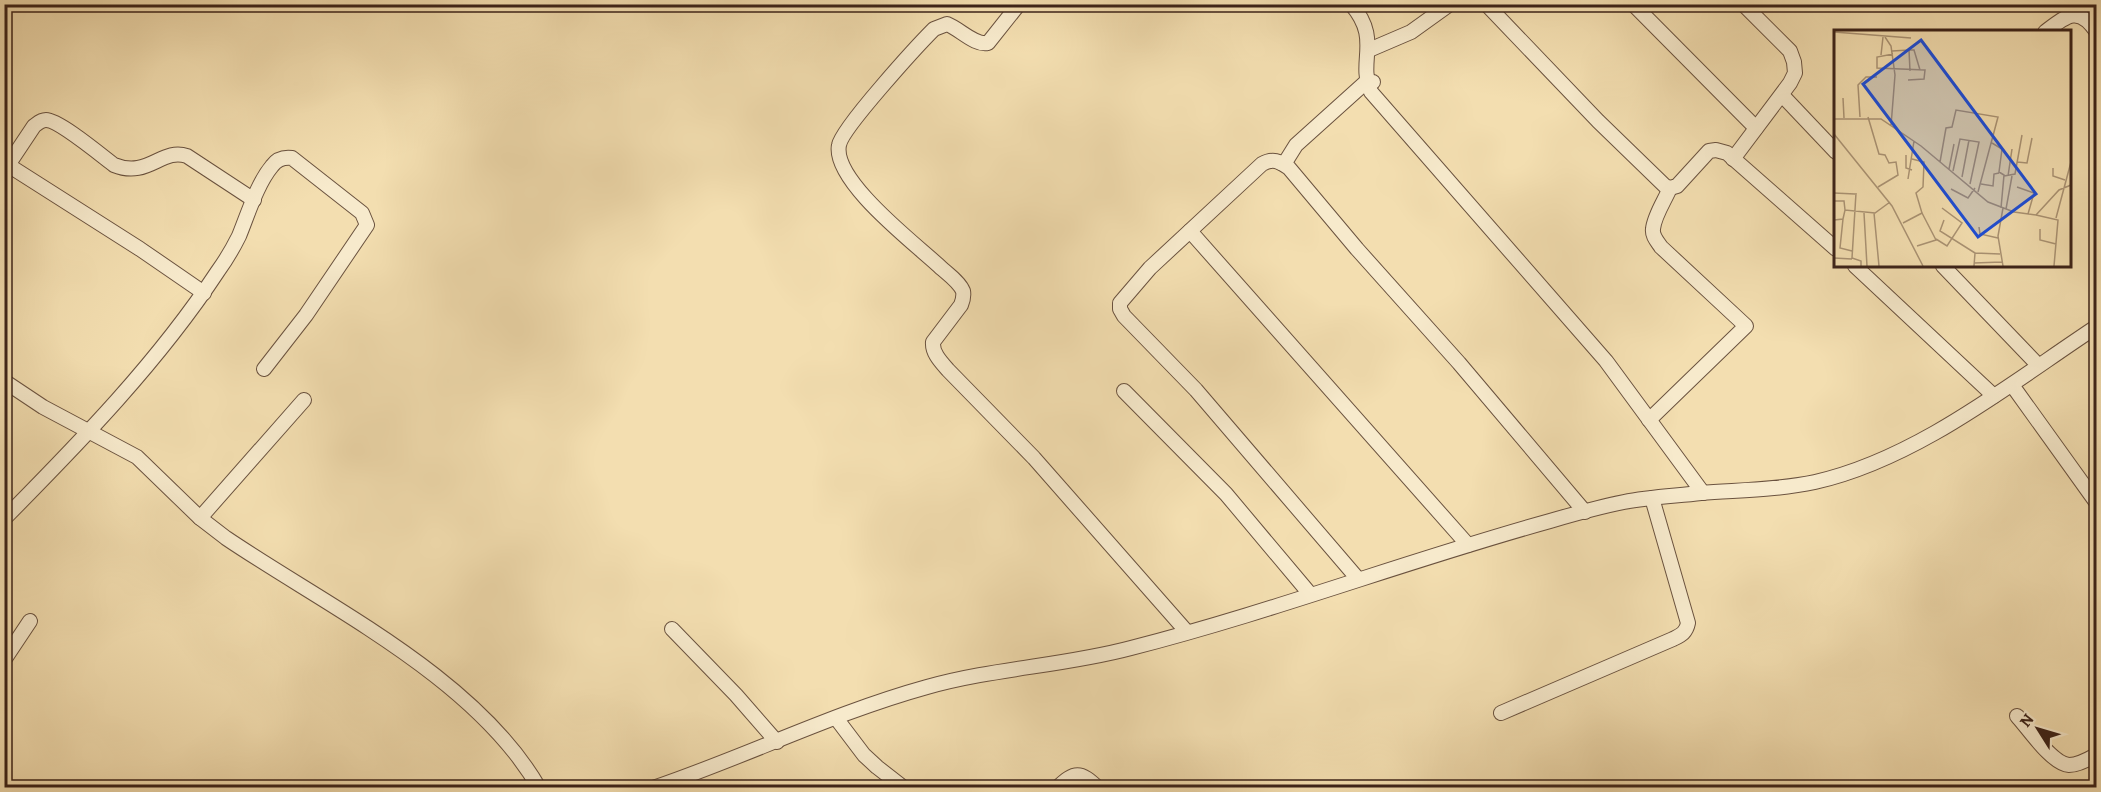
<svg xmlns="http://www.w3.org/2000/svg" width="2101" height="792" viewBox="0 0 2101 792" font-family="Alegreya,serif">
<rect width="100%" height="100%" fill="#f3deb0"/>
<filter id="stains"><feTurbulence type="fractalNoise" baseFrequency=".00333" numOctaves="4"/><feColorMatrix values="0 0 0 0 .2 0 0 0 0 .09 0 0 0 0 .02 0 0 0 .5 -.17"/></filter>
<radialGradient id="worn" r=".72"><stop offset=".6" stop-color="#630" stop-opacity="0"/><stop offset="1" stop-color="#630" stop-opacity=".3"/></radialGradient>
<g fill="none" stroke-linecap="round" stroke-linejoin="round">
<defs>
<g id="minor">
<path d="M1019,4L988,43C975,46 960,29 947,24L934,29C918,45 842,128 839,145C832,180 913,242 938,265C945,272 959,281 963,291C964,296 963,300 961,305L933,342C932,353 941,362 948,370L1034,458L1187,632"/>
<path d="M1351,4C1382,40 1357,60 1371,92L1606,361L1703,493"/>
<path d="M1486,4L1598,121L1665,186L1670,188L1677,186L1709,151L1716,150L1727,153L1836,249"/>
<path d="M1633,4L1756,128"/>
<path d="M2045,32C2066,16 2078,5 2096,31"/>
<path d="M1369,50L1411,32L1450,4"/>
<path d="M1782,95L1836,152"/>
<path d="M1733,159L1790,83L1795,73L1794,62L1790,51L1743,4"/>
<path d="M1281,163L1286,161L1296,145L1366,82H1373"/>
<path d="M8,165L34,126C38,123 41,120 46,120C59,120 102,156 114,165C148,179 162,147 187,156L254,200"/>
<path d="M4,171L8,165L140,249L204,293"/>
<path d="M1190,231L1468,545"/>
<path d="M1855,266L1994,396"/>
<path d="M1943,266L2038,365"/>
<path d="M4,381L43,407L137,457L200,518L226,538C328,607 476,678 539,788"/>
<path d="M2012,385L2096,502"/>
<path d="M1124,391L1226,494L1310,594"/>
<path d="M1649,420L1746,326L1661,247C1657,241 1652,236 1653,229C1654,216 1665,200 1670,188"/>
<path d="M200,518L304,400"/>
<path d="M4,519C81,441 158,362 218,271C226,260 233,248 239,236C248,214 257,184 272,166C277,159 284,157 292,158L362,213L367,225L306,315L264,369"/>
<path d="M1358,579L1196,390L1124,316L1120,309V303L1150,268L1262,164C1273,158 1279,161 1289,168L1357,249L1459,363L1585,512"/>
<path d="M672,629L736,695L777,742"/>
<path d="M4,660L30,621"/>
<path d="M1501,713L1673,639C1681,635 1686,633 1688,623L1652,498"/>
<path d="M2017,716C2028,728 2052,764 2069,765C2078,765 2089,759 2096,755"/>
<path d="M836,718L864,755L877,767L904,788"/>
<path d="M653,788C745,757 833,713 927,687C994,668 1064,666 1131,648C1272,612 1409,560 1550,521C1574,514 1599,507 1624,502C1649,497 1675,496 1701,493C1739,490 1777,490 1815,482C1917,459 2011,383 2096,327"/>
<path d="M1057,788C1075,771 1080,771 1098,788"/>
</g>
</defs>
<!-- minor casing -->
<use href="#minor" stroke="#6a523f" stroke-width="16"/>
<!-- minor -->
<use href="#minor" stroke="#f7eacc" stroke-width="14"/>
</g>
<!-- overview -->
<g transform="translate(1834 30)">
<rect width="237" height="237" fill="#f3deb0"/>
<path fill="none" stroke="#aa9374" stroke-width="1.5" d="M0,2L77,8M51,7L57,16L61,45L57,96M75,20H80L86,40M58,21L75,20L76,41M59,24L43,27V38L91,40L90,49L74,50M47,25L49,7M9,68L10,88M26,87L24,55L32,47H43M34,87L45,124L51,125L55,133L62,132L64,145L44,157M0,89H47L87,116L154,172L180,182L202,185L225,160L237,155M0,104L58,176L89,236M158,113L168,119L165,142L170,145L167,178M72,125V138L78,140M106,132L112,98L118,97L122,80L164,87L144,162M183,132L193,133L198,108M219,138V146L231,150M115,139L120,114M119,141L126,109L145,112L136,154M170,146L181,144L188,105M174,146L178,119M128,147L135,110M74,149L80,111M147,154L159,156L160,144L165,143M183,157L200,163L194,184M117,159L134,168L141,158M0,163L21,164M22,163L18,228L27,231V236M0,171H10L11,180M172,179L178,146M30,183L33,236M40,183L45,236M202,185L224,190L220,236M222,188L237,132M9,189L6,218L18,221M0,190L9,189L11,180L41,183L56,172M110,190L106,201L141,223L140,236M69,193L88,183L82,163L89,157L90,132L78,129M145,197L146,204L164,208M206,199V210L222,214M102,209L113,216L128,193L108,178M83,216L102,210L88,183M141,223L166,224M0,228L18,229M140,233L168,232M169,236L164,206L169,178"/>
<path fill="#1d4ed8" fill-opacity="0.15" stroke="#1d4ed8" stroke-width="3" d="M87,10L202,164L144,207L29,54Z"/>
<rect width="237" height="237" fill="none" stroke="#3c2319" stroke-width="3"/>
</g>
<!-- margin -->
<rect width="2101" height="792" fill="none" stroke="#f3deb0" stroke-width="24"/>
<rect x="6" y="6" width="2089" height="780" fill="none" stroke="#3c2319" stroke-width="3"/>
<rect x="12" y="12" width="2077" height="768" fill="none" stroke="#3c2319" stroke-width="1.5"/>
<!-- north arrow -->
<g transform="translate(2038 729) rotate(307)" stroke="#f7eacc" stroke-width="4.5" paint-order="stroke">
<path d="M0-4.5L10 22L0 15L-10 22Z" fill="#3c2319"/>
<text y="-9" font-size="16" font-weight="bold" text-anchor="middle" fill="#3c2319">N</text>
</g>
<rect width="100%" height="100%" filter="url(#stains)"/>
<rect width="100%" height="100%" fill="url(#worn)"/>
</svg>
